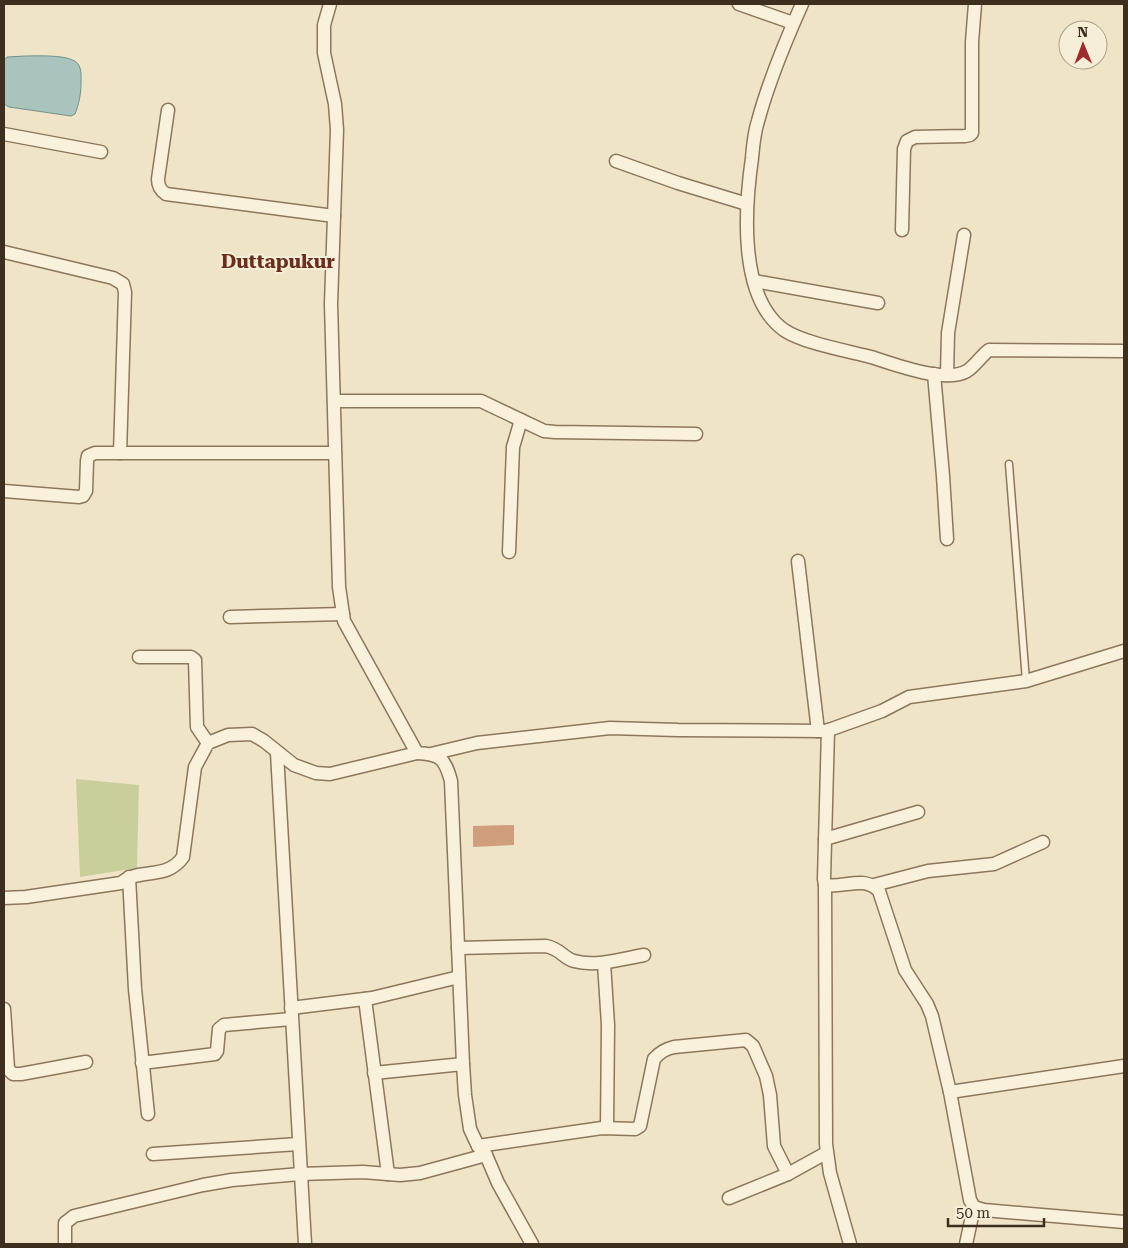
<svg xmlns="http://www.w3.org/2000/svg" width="1128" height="1248" viewBox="0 0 1128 1248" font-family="'Roboto Serif',serif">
<rect width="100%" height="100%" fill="#f0e4c8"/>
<!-- green -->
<path fill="#c9cf9b" d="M76,779L139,785L137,868L80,877Z"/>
<!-- water -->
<path fill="#a9c4bc" stroke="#6f938a" d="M25,56C37,56 71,54 78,64C82,69 81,78 81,83C81,94 79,104 75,114L71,116L9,107L4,104V60L7,57Z"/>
<!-- building -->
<path fill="#cf9f7d" d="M514,825V845L473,847V826Z"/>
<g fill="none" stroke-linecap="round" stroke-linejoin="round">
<defs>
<path id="service" d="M1009,464L1026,681"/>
<g id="minor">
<path d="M330,4L324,25V53L335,104L337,130L331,304L339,587L344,621L417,753C441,754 445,759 451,781L463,1064L465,1095L470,1129L478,1146L486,1155L498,1183L532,1244"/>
<path d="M739,4L793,23"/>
<path d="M802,4C785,42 769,80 758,121C754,133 753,146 752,158C745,207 738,297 784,330C803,343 848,351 871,357C894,364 945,384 967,371C975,366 981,356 989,350L1124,351"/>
<path d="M168,110L158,179C158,186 160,190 166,194L334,216"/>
<path d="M4,134L101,152"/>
<path d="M616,161L678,183L747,204"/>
<path d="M902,230L904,149L907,141L915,137L965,136L970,135L972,133V42L975,4"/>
<path d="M4,252L113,278L123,284L125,292L120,453"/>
<path d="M754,281L878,303"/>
<path d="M934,374L943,476L947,539"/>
<path d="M947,375L948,333L964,235"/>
<path d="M334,401H481L544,431L555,432L696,434"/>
<path d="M4,491L79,497L83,496L86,491L87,461L88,456L95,453H335"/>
<path d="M509,552L513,447L521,420"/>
<path d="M798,561L818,731"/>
<path d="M230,617L343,614"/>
<path d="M139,657H191L195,660L197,727L208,743"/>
<path d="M828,730L824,879L825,885C845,888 864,875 879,891L905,970L927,1004L932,1016L950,1092L970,1200L974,1207L984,1210L1124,1222"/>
<path d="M277,753L305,1244"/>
<path d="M431,754L477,743L610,728L678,730L826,731L882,711L909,697L1026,681L1124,651"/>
<path d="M825,839L918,812"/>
<path d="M129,877L135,989L148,1114"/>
<path d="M825,885L826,1144L830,1173L850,1244"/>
<path d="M874,885L928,871L994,864L1043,842"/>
<path d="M4,898L26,897L121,883C140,867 166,881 183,857L195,767L208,743L228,735L252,734L264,741L294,765L316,773L330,774L417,753"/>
<path d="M458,948L546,946C561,949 563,958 574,961C596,967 622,959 644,955"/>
<path d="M604,963L608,1025L607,1128"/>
<path d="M365,999L388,1174"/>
<path d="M291,1008L372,998L459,977"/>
<path d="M4,1009L8,1069L13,1074H21L86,1062"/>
<path d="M142,1063L215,1054L217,1051L219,1029L224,1025L291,1019"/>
<path d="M374,1073L463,1064"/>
<path d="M950,1092L1124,1066"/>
<path d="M478,1146L602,1128L635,1129L640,1126L654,1059C660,1052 665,1049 674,1047L746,1040L753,1046L766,1076L770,1095L774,1146L788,1174"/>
<path d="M153,1154L298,1144"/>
<path d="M729,1198L788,1174L826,1153"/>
<path d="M65,1244V1223L74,1216L203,1185L232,1180L300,1174L363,1172L400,1175L420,1173L486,1155"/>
<path d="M966,1244L974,1207"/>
</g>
</defs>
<!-- service casing -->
<use href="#service" stroke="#8d765c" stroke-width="9"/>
<!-- minor casing -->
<use href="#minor" stroke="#8d765c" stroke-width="15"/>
<!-- service -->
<use href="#service" stroke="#faf1dc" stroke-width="6"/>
<!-- minor -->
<use href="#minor" stroke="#faf1dc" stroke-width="12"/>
</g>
<g text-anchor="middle" stroke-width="4" stroke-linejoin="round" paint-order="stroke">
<!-- district labels -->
<g font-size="19" font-weight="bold" fill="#6b2e1e" stroke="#f7eed8">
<text x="278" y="268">Duttapukur</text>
</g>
</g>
<!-- border -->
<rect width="1128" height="1248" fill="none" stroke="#3d2e20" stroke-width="10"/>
<!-- north arrow -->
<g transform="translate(1083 45) rotate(359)"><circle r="24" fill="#f7eed8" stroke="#ada18e"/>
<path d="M0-4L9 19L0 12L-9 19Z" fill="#9e2a2b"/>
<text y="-8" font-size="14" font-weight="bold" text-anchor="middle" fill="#3d2e20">N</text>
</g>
<!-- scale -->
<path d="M948 1218v8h96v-8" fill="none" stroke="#3d2e20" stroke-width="2.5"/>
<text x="956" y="1218" font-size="15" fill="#3d2e20" stroke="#f7eed8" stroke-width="4" paint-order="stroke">50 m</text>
</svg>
